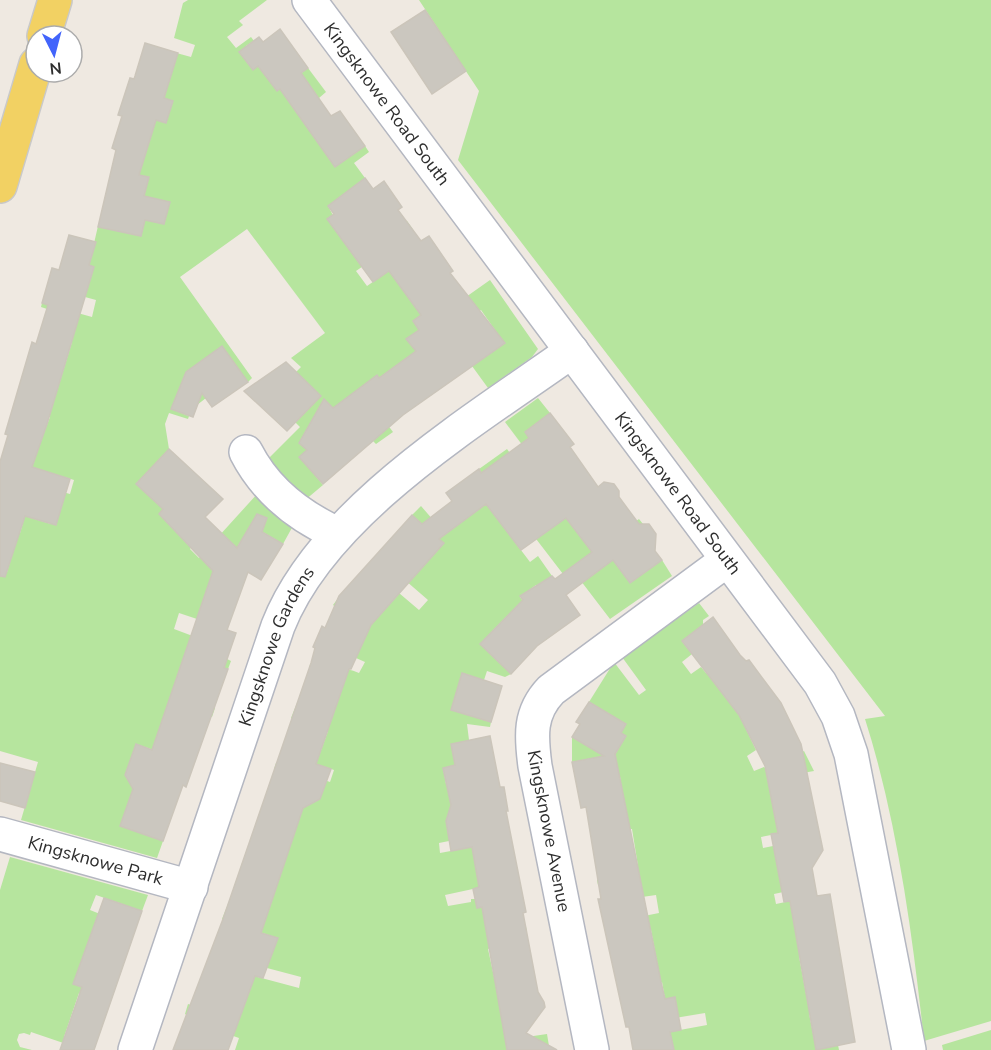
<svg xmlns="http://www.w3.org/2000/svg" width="991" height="1050" viewBox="0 0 991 1050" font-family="'Nunito Sans',sans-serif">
<rect width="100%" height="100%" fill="#efe9e1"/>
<!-- green -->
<g fill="#b6e59e">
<path d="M188,0H267L239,21L243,25L227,37L236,48L251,37L254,41L246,46L250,51L243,57L252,69L258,66L277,91L308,68L326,92L319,98L322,103L301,118L365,146L369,152L354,163L365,178L328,206L356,258L407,221L414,231L356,271L367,286L393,268L413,295L409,299L417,309H430L413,321L419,330L407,339L416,351L379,378L360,388L393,432L376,444L373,441L370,444L344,408L332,428L300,457L323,485L304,501L270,463V457L300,427L294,421L296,372L301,367L291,358L325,333L247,229L180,277L252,378L248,382L222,347L187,371L206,398L197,405L171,409L189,416L188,419L169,413L165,424L169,449L136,484L169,503L159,514L177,531L212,524L190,549L199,558L258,493L294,524L283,544L251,525C233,556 208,586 197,619L179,613L174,629L230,650L227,659L231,661L228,669L186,655L210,706L215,708L212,717L169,702L177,758L136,744L125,775L128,780L178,797L176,804L139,791L120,826L163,841L157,858L21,820L38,762L0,751V570L7,572L13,552L0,527L20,533L25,516L51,524L57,521L34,484L70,494L74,480L27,466L39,446L50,417L18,405L25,382L57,391L72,342L40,331L47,309L41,307L42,303L92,317L96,300L85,297L94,267L89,265L98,226L140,236L143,224L134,217L159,223L165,220L164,201L144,196L149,177L139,175L156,120L166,123L162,49L191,57L195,45L174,38L183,3Z"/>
<path d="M419,0H991V1021L924,1041C913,937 897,819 865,719L885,716L458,160L479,91Z"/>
<path d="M490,280L538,349L532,357L488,388L472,366L504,343L481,310L443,337L432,321Z"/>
<path d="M538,398L550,413L525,432L552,469L586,470L592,478L557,505L585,542L617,535L639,519L643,524L606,550L630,583L662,560L672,576L610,619L571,568L563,574L520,518L505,529L530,562L538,556L552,576L545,581L541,592L536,585L520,597L549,637L546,640L521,611L507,616L480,644L511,674L505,677L487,671L484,680L462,674L451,710L491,722L490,727L467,724L469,740L455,765L443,768L446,784L497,775L498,777L480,781L509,829L439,843L440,853L472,847L479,882L519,879L445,895L448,906L471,902V899H475L477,908L482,907L487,934L526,927L527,931L490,939L491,948L488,949L496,986L536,978V982L497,990L506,1040L547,1034L549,1046L526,1050H235L239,1038L187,1020L188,1016L185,1014L188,1004L238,1021L206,963L299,988L301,977L267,968L277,938L222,919L228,904L266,916L277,883L240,869L242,863L261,869L294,833L257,820L259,815L306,797L317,800L324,789L322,784L274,769L276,763L330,782L334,770L316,764L328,731L291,718L297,703L332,716L345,680L309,667L311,663C327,668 344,666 359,673L365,662L356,658L368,631L333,605L342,593H399L419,610L428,600L376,555L443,543L412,515L421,506L434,521L498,495L479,469L507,449L523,471L535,462L505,422Z"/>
<path d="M699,603L709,616L703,620V625L682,641L692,654L682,662L691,674L701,667L706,673L736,650L773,700L777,697L782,707L746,729L756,750L747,756L754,771L764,767L766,769L804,751L814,771L780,777L812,827L761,837L763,848L773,846L788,891L774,894L776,904L790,901L798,944L837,937L838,949L799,956L806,994L826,991L809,1013L816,1049L838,1045L839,1050H674L671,1036L631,1039L707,1025L705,1013L669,1019L678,1013L675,998L665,999L662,982L622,989L658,967L651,930L629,919L659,913L656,895L642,897L637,878L598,885L597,880L607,878L606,871L638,866L632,829H627L624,816L588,823V820L626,813L620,777L593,758L572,762V737L607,757L616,753L626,736L621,733L626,724L589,702L614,662L639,695L646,690L622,657Z"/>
<path d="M10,857L148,895L142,911L96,895L90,910L105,916L73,984L112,998L79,993L64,1037L94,1048L84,1050L31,1032L30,1035L24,1033L19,1034L17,1040L20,1047L32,1050H0V890Z"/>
<path d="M991,1030V1050H943L942,1045Z"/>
</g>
<!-- building -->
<g fill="#cbc7bf" stroke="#cbc5ba" stroke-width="1.5">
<path d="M425,10L466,71L432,94L391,32Z"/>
<path d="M280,29L308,68L301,73L331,116L340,111L365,146L335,167L280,89L277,91L258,66L253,70L239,52L259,37L263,42Z"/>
<path d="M145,43L178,53L164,98L173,101L166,123L156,120L139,175L149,177L144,196L170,202L164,224L145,220L141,236L98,227L116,150L112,148L122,116L118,115L130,78L134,79L135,76Z"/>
<path d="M365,178L373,189L384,181L402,207L398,210L421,241L429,236L453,271L450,273L505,343L403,415L323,484L299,457L307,450L299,443L324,399L333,408L377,375L379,378L416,351L406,339L419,330L413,321L421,315L389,271L373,282L327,219L334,214L328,206Z"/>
<path d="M69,235L96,242L89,265L94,267L47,424L32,467L70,479L56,525L25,516L5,577L0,576V462L8,435L5,434L32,342L36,344L48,305L42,303L52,268L59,270Z"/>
<path d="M222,346L248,382L212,407L202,393L193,417L171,409L186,372Z"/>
<path d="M286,362L321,396L287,431L244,391Z"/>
<path d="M550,413L574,444L570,447L598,487L604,482L614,484L619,491V497L639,524H649L656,534L655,551L662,560L630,583L613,560L566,595L580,615L537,646L511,674L480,644L523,600L520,596L552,576L555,579L592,552L566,518L521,550L486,504L439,539L444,543L371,625L351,669H349L316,764L331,769L320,799L303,808L261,933L278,938L263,978L255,976L228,1050H173L223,919L311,663L315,648L313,647L322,626L325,628L339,596L412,515L422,524L452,501L446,493L479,469L481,473L529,438L525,432Z"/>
<path d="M169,449L223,499L205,517L237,548L257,514L267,518L262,532L283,544L261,580L248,572L227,630L236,633L224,668L228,669L186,787L183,785L163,841L120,826L133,789L125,775L136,744L152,750L213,571L159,514L163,509L136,484Z"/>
<path d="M713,617L740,655L746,661L749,660L781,703L801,744L823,850L812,868L817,896L830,894L855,1042L816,1050L790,901L784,902L771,834L778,833L765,766L739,715L682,641Z"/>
<path d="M462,673L502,686L491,722L451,710Z"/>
<path d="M589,702L626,724L621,733L626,736L615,754L661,982L665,999L675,997L681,1030L670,1032L674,1050H633L629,1027H626L598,899H601L586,807L581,808L572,762L604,756L572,737L580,724L576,722Z"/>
<path d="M490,736L500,787H504L508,811H506L526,912L523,913L538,992L544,1002L545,1007L526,1033L557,1050H507L482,907L477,908L473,889L479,887L472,847L451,851L446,821L451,805L443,768L455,765L451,744Z"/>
<path d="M0,763L35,772L25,808L0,801Z"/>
<path d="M104,898L142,911L94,1050H60L82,987L73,984Z"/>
</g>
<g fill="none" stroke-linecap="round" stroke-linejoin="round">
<defs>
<g id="minor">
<path id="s1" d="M309,0L820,683L838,716L851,754L909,1050"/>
<path d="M246,452C266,491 298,516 338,534"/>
<path id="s2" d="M0,834L191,887"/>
<path id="s3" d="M135,1050L278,626C323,511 474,421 572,351"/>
<path d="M592,1050L535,766C531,736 529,713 551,690L727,560"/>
</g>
<g id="major">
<path d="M44,36L55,0"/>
<path d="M0,186L36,64"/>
</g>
</defs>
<!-- minor casing -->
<use href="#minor" stroke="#b4b7c1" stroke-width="36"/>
<!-- major casing -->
<use href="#major" stroke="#c9c9c9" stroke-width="36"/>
<!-- minor -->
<use href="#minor" stroke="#fff" stroke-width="33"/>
<!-- major -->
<use href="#major" stroke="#f2d163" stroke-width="33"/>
</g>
<g text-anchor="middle" stroke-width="6" stroke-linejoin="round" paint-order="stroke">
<!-- street labels -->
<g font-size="18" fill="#2e2e2e" stroke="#fff">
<text dy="6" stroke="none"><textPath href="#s1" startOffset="130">Kingsknowe Road South</textPath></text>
<text dy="6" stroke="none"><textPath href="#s1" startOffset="616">Kingsknowe Road South</textPath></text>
<text dy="6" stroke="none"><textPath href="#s3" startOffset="428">Kingsknowe Gardens</textPath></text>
<text transform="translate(549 831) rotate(79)" y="6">Kingsknowe Avenue</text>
<text dy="6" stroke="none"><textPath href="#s2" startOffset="99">Kingsknowe Park</textPath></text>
</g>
</g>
<!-- north arrow -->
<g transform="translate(54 54) rotate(174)"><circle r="28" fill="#ffffff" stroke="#ababab" stroke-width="1.5"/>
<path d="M0-4.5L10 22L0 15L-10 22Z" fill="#4264fb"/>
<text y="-9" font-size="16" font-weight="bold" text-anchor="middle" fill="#2e2e2e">N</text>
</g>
</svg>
